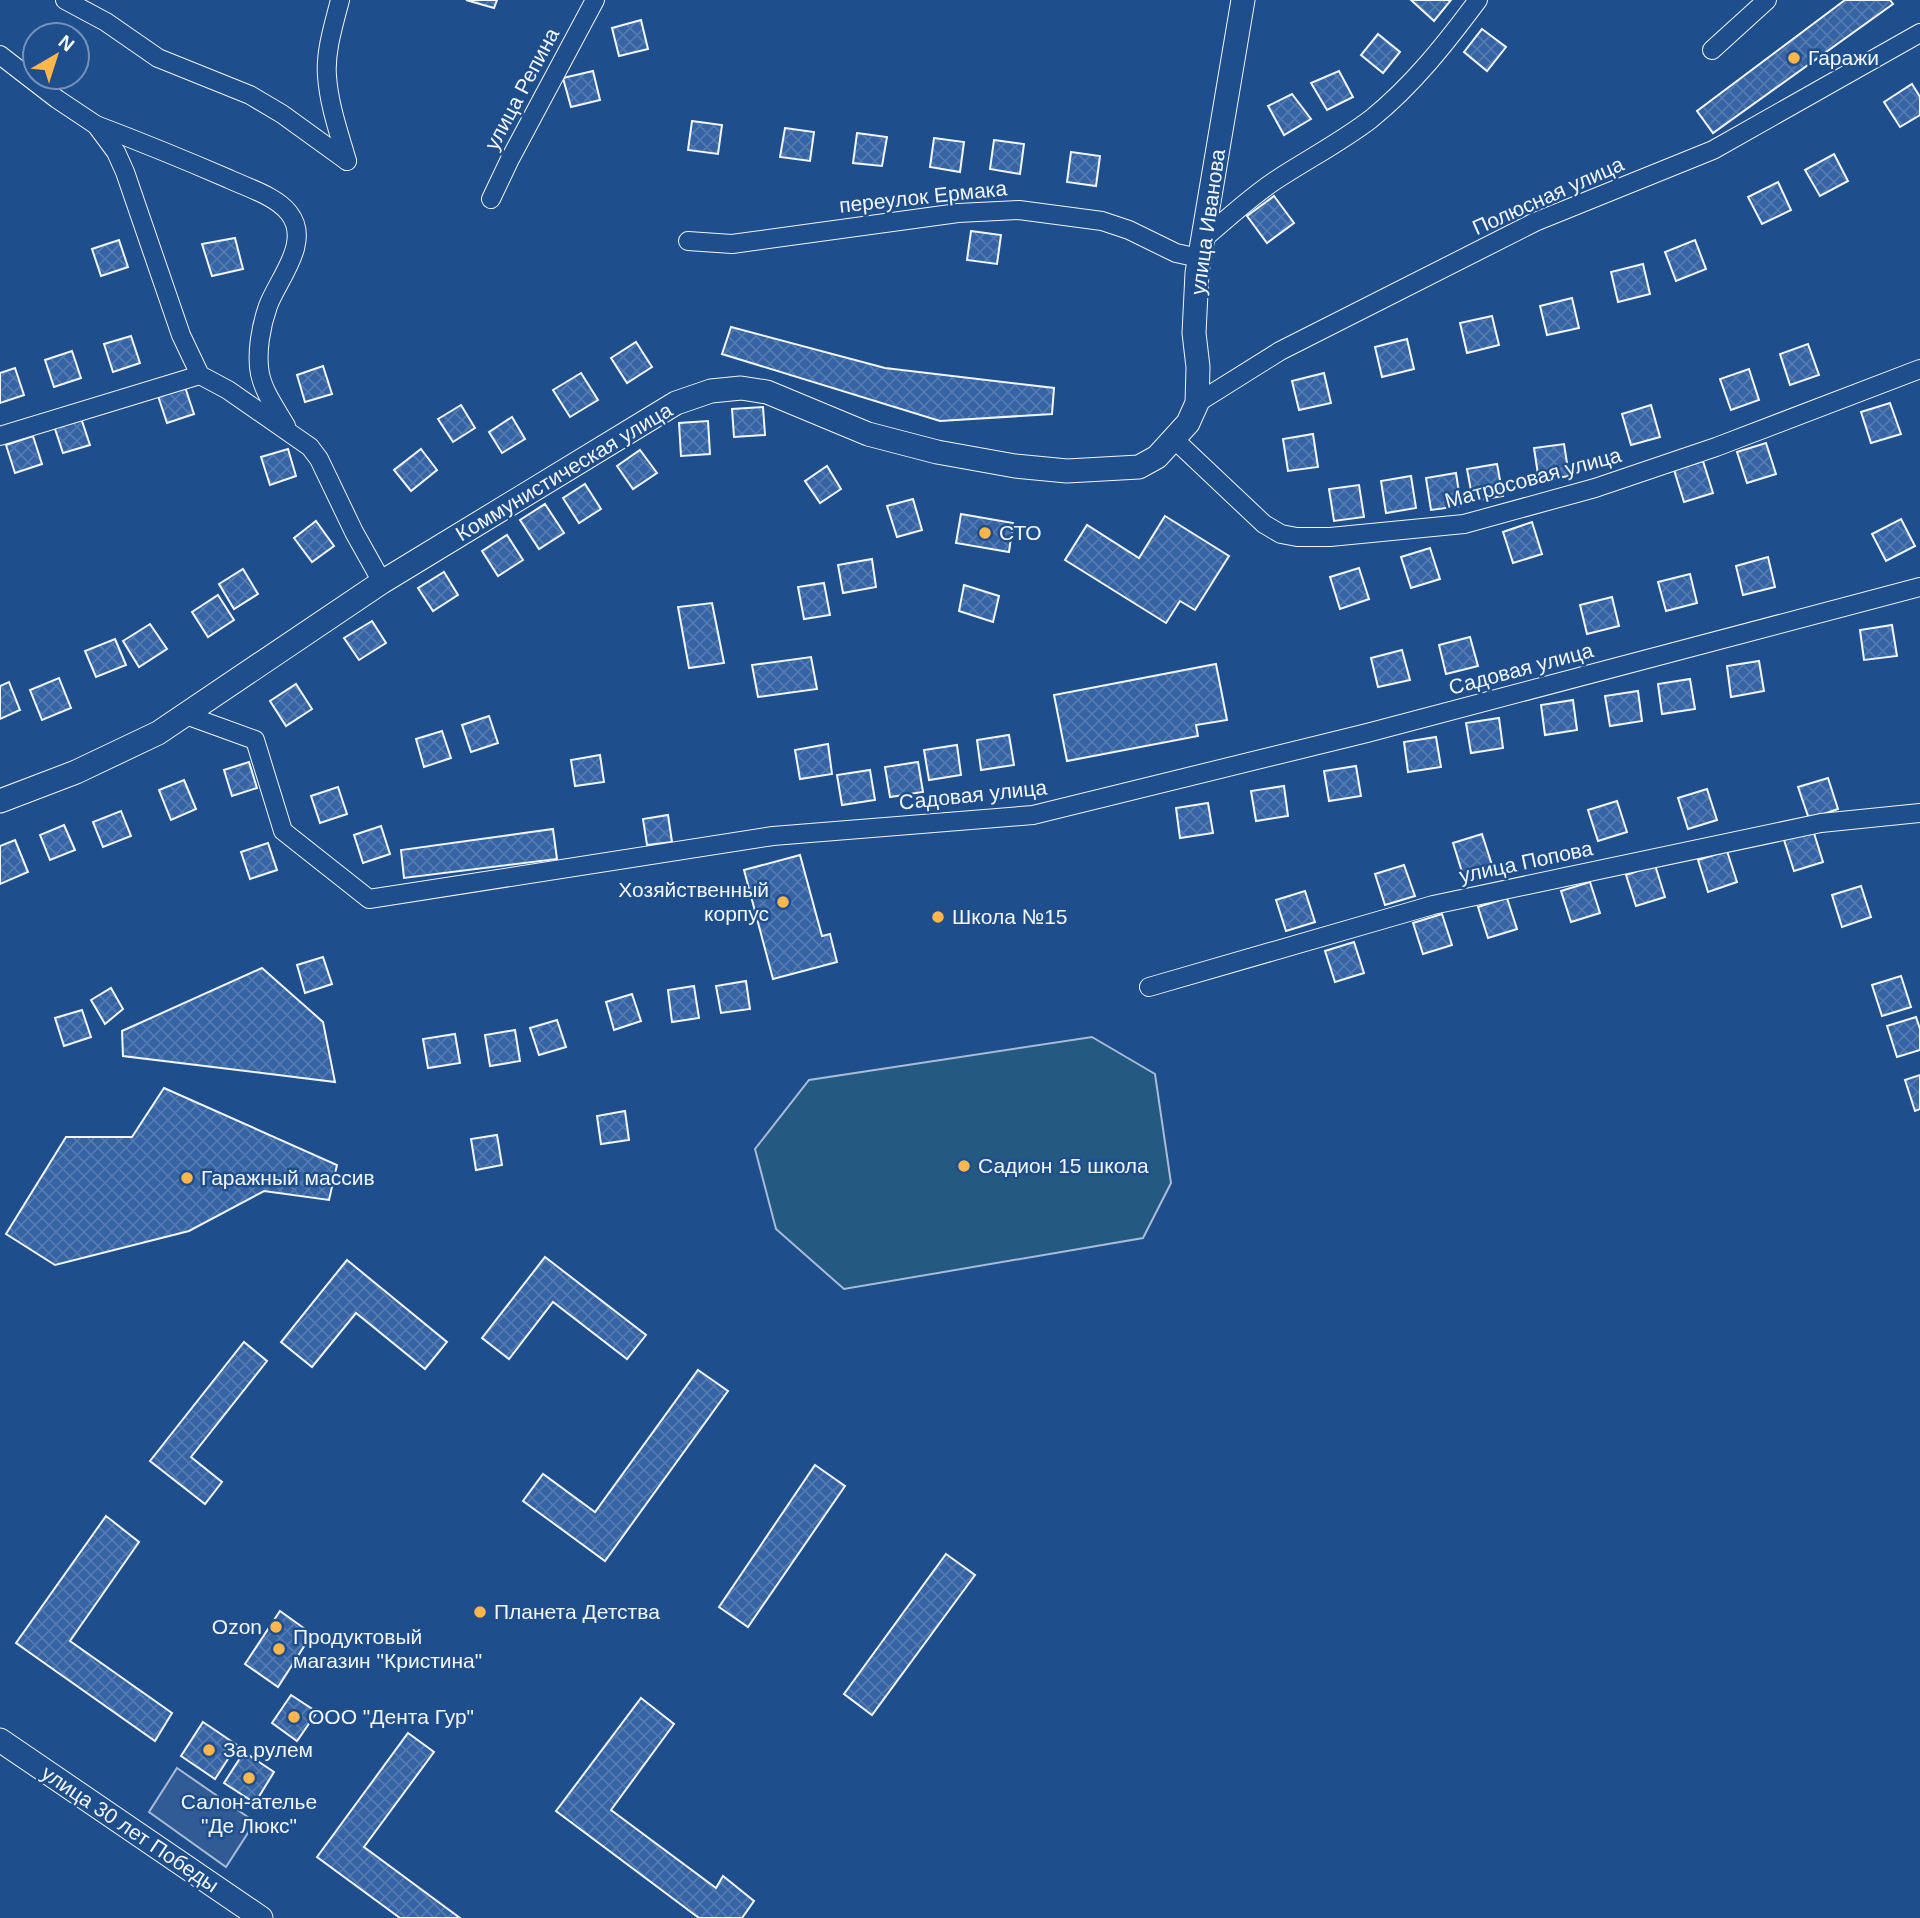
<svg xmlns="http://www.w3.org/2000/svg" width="1920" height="1918" viewBox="0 0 1920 1918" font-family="Arial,sans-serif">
<defs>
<pattern id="building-cross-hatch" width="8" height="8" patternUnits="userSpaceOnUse" patternTransform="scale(1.75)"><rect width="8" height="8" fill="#3563a3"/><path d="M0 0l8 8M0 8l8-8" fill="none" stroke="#537ab1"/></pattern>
</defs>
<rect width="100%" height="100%" fill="#1f4e8c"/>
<!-- pitch -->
<path fill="#245a82" stroke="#a8bbd7" stroke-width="2" d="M1092,1037L1155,1074L1171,1183L1143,1238L844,1289L776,1229L755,1149L809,1080Z"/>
<!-- parking -->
<path fill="#305b95" stroke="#a8bbd7" stroke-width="2" d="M177,1768L255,1822L226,1867L149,1812Z"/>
<!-- building -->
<g fill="url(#building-cross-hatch)" stroke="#f2f6ff" stroke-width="2">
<path d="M466,0H497L494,8Z"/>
<path d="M1411,0H1451L1434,21Z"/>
<path d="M1845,0H1890L1893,4L1713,133L1697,111Z"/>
<path d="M641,20L648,49L619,56L612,28Z"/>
<path d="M1482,29L1506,47L1487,71L1464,52Z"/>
<path d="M1378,34L1400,52L1383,73L1361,55Z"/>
<path d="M593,71L600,100L571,107L563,78Z"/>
<path d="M1339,71L1353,97L1327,110L1311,83Z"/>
<path d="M1912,84L1920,97V115L1900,127L1884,102Z"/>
<path d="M1292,94L1311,119L1284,135L1268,106Z"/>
<path d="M692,121L722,125L718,154L688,150Z"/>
<path d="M785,128L814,132L810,161L780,157Z"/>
<path d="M857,133L887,137L882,166L853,163Z"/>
<path d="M934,138L964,142L960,172L930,167Z"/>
<path d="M994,140L1024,144L1020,174L990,169Z"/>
<path d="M1071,152L1100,156L1096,186L1067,182Z"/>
<path d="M1834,154L1848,181L1820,196L1805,170Z"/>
<path d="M1778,182L1791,210L1762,224L1748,197Z"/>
<path d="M1274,196L1294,223L1267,243L1247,216Z"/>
<path d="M971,231L1001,235L997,264L967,260Z"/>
<path d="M235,238L243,269L212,276L202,244Z"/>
<path d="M119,240L128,267L101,276L92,249Z"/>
<path d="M1695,240L1706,269L1676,281L1665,252Z"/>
<path d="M1643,264L1650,294L1618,302L1611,272Z"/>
<path d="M1572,298L1579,328L1547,335L1540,306Z"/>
<path d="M1492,316L1499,345L1467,353L1460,323Z"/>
<path d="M731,327L885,368L1054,388L1052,414L940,421L722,354Z"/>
<path d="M131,336L140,363L113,372L104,344Z"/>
<path d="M1407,339L1414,369L1382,377L1375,347Z"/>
<path d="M636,342L652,367L627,383L611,358Z"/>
<path d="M1808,344L1819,375L1790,385L1780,354Z"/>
<path d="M72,351L81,378L54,387L45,360Z"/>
<path d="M323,366L332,394L305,402L297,375Z"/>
<path d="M15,368L24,395L0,403V373Z"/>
<path d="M1749,369L1759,400L1731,410L1720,379Z"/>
<path d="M581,373L598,400L570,417L553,390Z"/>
<path d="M1324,373L1331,403L1299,410L1292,381Z"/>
<path d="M185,387L194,414L167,423L158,396Z"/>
<path d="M1890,403L1901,434L1871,443L1861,412Z"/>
<path d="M461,405L475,428L453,442L438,419Z"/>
<path d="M1651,405L1660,437L1631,445L1622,414Z"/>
<path d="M763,407L765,435L734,437L732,409Z"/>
<path d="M512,417L525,439L502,453L489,432Z"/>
<path d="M81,418L90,445L63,453L54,426Z"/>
<path d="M708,421L710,454L681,456L679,423Z"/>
<path d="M1313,434L1318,467L1288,471L1283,439Z"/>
<path d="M33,436L42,464L15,473L6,445Z"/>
<path d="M1766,443L1776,474L1747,483L1737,452Z"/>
<path d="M1564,444L1569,476L1539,481L1534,448Z"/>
<path d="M288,449L296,476L270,485L261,457Z"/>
<path d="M421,449L437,470L411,491L394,470Z"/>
<path d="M640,450L657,473L633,489L617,466Z"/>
<path d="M1703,461L1713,493L1684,502L1674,470Z"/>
<path d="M1497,464L1503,496L1473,501L1467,469Z"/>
<path d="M827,466L841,489L820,503L805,481Z"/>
<path d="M1456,473L1461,506L1431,510L1426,478Z"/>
<path d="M1411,476L1416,508L1386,513L1381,481Z"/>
<path d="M585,484L601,509L579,523L563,498Z"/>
<path d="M1359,485L1364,517L1334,521L1329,489Z"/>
<path d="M913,499L922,530L897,537L887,506Z"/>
<path d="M545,504L564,533L539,549L520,520Z"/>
<path d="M961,514L1013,523L1009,552L956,543Z"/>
<path d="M1165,516L1229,556L1195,610L1180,601L1166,623L1065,560L1087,525L1139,558Z"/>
<path d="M1901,519L1915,546L1886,561L1872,534Z"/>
<path d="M316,521L334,546L312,562L294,538Z"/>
<path d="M1532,522L1542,554L1513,563L1503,532Z"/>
<path d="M507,535L523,560L498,576L482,551Z"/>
<path d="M1430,548L1440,579L1411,588L1401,557Z"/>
<path d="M1768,557L1775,587L1743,595L1736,566Z"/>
<path d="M872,559L876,587L843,593L838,565Z"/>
<path d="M1359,568L1369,599L1340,609L1330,577Z"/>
<path d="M243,569L258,594L234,609L219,584Z"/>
<path d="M444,572L458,595L433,611L418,588Z"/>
<path d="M1690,574L1697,603L1666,611L1658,582Z"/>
<path d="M824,583L830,615L804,619L798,587Z"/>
<path d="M964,585L999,596L993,622L959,611Z"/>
<path d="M218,595L234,620L208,637L192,612Z"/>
<path d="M1612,597L1619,626L1587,634L1580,605Z"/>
<path d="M712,603L724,663L689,668L678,607Z"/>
<path d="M372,621L386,643L359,660L344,638Z"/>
<path d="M150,624L167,649L139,667L123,641Z"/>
<path d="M1892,625L1897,656L1864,660L1860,630Z"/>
<path d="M1470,637L1478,666L1446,674L1439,645Z"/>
<path d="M115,639L126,665L96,677L85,651Z"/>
<path d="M1402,650L1410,680L1378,687L1371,658Z"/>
<path d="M811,657L817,689L758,697L752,665Z"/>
<path d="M1759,661L1764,691L1731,697L1727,666Z"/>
<path d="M1216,664L1227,720L1196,725L1198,736L1067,761L1054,695Z"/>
<path d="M59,678L71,708L42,720L30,690Z"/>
<path d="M1690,679L1695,709L1662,714L1658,684Z"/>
<path d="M9,682L20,710L0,719V686Z"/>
<path d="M296,684L312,709L286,726L270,701Z"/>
<path d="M1638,691L1642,721L1610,726L1605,696Z"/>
<path d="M1573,700L1577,730L1545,735L1541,705Z"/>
<path d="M489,716L498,743L471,752L462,725Z"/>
<path d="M1499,718L1503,748L1471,753L1466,723Z"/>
<path d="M442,731L451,758L424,767L416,739Z"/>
<path d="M1009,735L1014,765L981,770L977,740Z"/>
<path d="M1436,737L1441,767L1408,772L1404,742Z"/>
<path d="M828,744L832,774L800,779L795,750Z"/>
<path d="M957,745L961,775L929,780L924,750Z"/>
<path d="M600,755L604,782L575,786L571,760Z"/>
<path d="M249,762L257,788L232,796L224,770Z"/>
<path d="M918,762L923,792L890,797L885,767Z"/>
<path d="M1356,766L1361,796L1329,801L1324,771Z"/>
<path d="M870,770L875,800L842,805L837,775Z"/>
<path d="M1828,778L1838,809L1809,819L1798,787Z"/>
<path d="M184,780L196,809L171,820L159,790Z"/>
<path d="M1284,786L1288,816L1256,821L1251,791Z"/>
<path d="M338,787L347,814L320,823L311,796Z"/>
<path d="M1707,789L1717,820L1688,829L1678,798Z"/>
<path d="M1617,801L1627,832L1598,841L1588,810Z"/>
<path d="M1208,803L1213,833L1180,838L1176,808Z"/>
<path d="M121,811L131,836L103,847L93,822Z"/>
<path d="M668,815L672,842L647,845L643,819Z"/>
<path d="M64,825L75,850L50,860L40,835Z"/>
<path d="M381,826L390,854L363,863L354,835Z"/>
<path d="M553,829L557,859L404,878L401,850Z"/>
<path d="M1813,830L1823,862L1794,871L1784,840Z"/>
<path d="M1482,834L1492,865L1463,875L1453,843Z"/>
<path d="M15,840L28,872L0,884V846Z"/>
<path d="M268,843L277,870L250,879L241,852Z"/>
<path d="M1727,851L1737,882L1708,892L1698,860Z"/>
<path d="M800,855L822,936L830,934L837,962L773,979L744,870Z"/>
<path d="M1404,865L1415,896L1385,905L1375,874Z"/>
<path d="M1655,865L1665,897L1636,906L1626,875Z"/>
<path d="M1590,882L1600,913L1571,922L1561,891Z"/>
<path d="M1861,886L1871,917L1842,927L1832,895Z"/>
<path d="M1305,891L1315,922L1286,931L1276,900Z"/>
<path d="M1507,898L1517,929L1488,938L1478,907Z"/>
<path d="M1442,914L1452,945L1423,954L1413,923Z"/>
<path d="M1354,942L1364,973L1335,982L1325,951Z"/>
<path d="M323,957L332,984L305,993L297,965Z"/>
<path d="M262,968L323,1022L335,1082L123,1056L122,1031Z"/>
<path d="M1901,976L1911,1007L1882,1016L1872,985Z"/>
<path d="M746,981L750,1009L721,1013L716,986Z"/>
<path d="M694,986L699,1018L672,1022L668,990Z"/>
<path d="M111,988L123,1009L105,1024L91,1000Z"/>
<path d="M632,994L641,1021L614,1030L606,1002Z"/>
<path d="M82,1010L91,1037L64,1046L55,1018Z"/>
<path d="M1916,1017L1920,1029V1050L1897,1057L1887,1026Z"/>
<path d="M557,1020L566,1047L539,1055L530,1028Z"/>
<path d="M515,1030L520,1061L490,1066L485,1035Z"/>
<path d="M455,1034L460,1063L428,1068L423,1039Z"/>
<path d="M1920,1075V1109L1915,1111L1905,1080Z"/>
<path d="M164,1088L337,1165L329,1200L264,1191L189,1231L55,1265L6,1234L66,1137H132Z"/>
<path d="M625,1111L629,1140L601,1144L597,1116Z"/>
<path d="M497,1135L502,1165L476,1170L471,1139Z"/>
<path d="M545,1257L646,1335L627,1359L553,1302L509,1359L482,1338Z"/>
<path d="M347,1260L447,1342L425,1369L356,1313L312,1367L281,1342Z"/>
<path d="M244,1342L267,1361L191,1457L222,1482L205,1504L150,1461Z"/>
<path d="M698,1370L728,1391L605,1561L523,1501L543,1474L595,1512Z"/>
<path d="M815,1465L845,1486L748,1627L719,1607Z"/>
<path d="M106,1516L139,1542L70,1641L172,1713L155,1741L16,1643Z"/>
<path d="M946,1554L975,1575L872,1715L844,1694Z"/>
<path d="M280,1611L312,1634L278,1687L245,1664Z"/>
<path d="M291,1695L317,1712L297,1741L272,1723Z"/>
<path d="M641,1698L674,1724L611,1810L716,1888L723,1876L754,1901L742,1918H699L556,1811Z"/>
<path d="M203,1722L237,1745L215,1779L181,1756Z"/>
<path d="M408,1733L434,1752L364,1847L460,1918H400L317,1857Z"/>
<path d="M244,1752L274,1772L255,1803L224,1783Z"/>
</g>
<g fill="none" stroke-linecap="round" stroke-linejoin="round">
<defs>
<g id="minor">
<path d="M65,0L106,22L158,58L250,95L282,114L347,161"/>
<path d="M340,0C334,24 325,51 327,76C329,105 339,133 347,161"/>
<path d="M1712,50L1767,0"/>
<path d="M0,55L57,99L96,125L116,152L125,172L181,335L200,375L228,390L310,447L319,459L354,532L382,582"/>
<path d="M96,125C141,142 185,160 229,179C248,188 276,196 289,213C312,242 278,279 268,306C261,326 256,353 260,374C264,393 277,410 286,426"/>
<path d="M491,199L510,159L595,0"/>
<path d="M1202,240C1226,220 1250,197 1276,180C1308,159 1341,142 1371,119C1413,85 1446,43 1478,0"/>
<path d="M688,241L732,244L958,213L1019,210L1102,221L1129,230L1176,253L1199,258"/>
<path d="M1197,403L1280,351L1535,222L1713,150L1920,33"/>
<path d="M0,436L200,375"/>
<path d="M1175,440L1264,524L1281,534L1297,537H1330L1464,524L1595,488L1716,447L1920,369"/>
<path d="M186,715L255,740L283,831L369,899L773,836L1033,815L1367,733L1920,587"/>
<path d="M1149,987L1433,905L1821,823L1920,813"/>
</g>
<g id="tertiary">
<path d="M0,801L76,772L158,733L382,582L676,403L711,391L741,388L767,392L868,434L937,452L1015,466L1067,471L1139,467L1157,457L1188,423L1197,403L1198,367L1194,333L1197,273L1243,0"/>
<path d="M0,1740L261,1918"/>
</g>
</defs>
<!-- minor casing -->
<use href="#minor" stroke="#f2f6ff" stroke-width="20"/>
<!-- tertiary casing -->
<use href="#tertiary" stroke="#f2f6ff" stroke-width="25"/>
<!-- minor -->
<use href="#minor" stroke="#1f4e8c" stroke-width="18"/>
<!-- tertiary -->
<use href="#tertiary" stroke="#1f4e8c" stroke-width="23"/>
</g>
<!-- markers -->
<g fill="#ffb74d" stroke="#1f4e8c" stroke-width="2.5">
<circle cx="1794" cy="58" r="7"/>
<circle cx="985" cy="533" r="7"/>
<circle cx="783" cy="902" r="7"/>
<circle cx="938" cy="917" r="7"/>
<circle cx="964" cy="1166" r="7"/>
<circle cx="187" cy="1178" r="7"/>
<circle cx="480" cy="1612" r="7"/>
<circle cx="276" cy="1627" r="7"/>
<circle cx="279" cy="1649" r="7"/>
<circle cx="294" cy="1717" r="7"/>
<circle cx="209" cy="1750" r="7"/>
<circle cx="249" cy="1778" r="7"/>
</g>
<g text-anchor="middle" stroke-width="5" stroke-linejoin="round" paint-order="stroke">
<!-- poi labels -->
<g font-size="21" fill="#f2f6ff" stroke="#1f4e8c" text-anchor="start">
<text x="1808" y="65">Гаражи</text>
<text x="999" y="540">СТО</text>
<text x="769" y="897" text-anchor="end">Хозяйственный<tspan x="769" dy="24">корпус</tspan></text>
<text x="952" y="924">Школа №15</text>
<text x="978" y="1173">Садион 15 школа</text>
<text x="201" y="1185">Гаражный массив</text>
<text x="494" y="1619">Планета Детства</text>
<text x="262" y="1634" text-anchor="end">Ozon</text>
<text x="293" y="1644">Продуктовый<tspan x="293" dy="24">магазин "Кристина"</tspan></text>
<text x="308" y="1724">ООО "Дента Гур"</text>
<text x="223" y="1757">За рулем</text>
<text x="249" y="1809" text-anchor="middle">Салон-ателье<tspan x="249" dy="24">"Де Люкс"</tspan></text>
</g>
<!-- street labels -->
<g font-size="21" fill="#f2f6ff" stroke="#1f4e8c">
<text transform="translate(522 89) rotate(-62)" y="7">улица Репина</text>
<text transform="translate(1548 196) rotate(-24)" y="7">Полюсная улица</text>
<text transform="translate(923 197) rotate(-6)" y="7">переулок Ермака</text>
<text transform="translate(1208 222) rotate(-82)" y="7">улица Иванова</text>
<text transform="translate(564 472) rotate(-31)" y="7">Коммунистическая улица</text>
<text transform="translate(1533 478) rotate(-15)" y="7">Матросовая улица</text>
<text transform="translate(1521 669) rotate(-15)" y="7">Садовая улица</text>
<text transform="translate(973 795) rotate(-6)" y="7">Садовая улица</text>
<text transform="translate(1526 862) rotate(-12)" y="7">улица Попова</text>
<text transform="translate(130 1829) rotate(34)" y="7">улица 30 лет Победы</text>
</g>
</g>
<!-- north arrow -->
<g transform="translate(56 56) rotate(39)"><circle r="33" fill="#1f4e8c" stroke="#7391ba" stroke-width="2"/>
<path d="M0-5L12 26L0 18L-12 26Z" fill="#ffb74d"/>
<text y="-10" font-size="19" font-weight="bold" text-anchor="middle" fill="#f2f6ff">N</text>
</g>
</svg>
